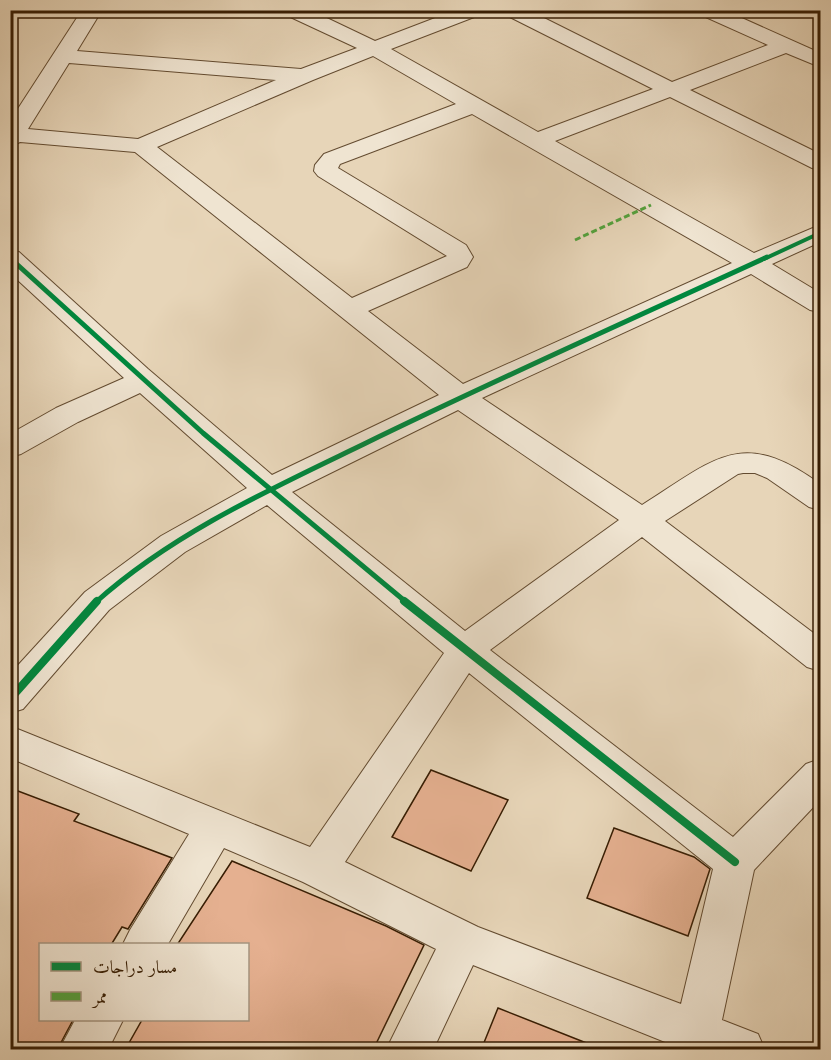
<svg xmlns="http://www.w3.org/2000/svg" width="831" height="1060" viewBox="0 0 831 1060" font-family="'Libre Caslon Text',Amiri,serif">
<rect width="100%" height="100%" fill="#e7d5b8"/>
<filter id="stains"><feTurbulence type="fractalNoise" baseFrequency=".00333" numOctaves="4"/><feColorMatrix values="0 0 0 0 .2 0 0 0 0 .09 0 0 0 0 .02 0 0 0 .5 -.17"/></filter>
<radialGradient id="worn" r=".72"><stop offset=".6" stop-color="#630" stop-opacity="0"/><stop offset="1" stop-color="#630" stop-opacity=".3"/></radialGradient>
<!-- building -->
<g fill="#e5b090" stroke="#371d03" stroke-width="1.5">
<path d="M431,770L508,800L471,871L392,837Z"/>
<path d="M10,788L79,814L74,821L172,858L128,929L122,927L111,945H40V1020H73L57,1050H10Z"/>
<path d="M614,828L694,857L710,869L688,936L587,898Z"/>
<path d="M232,861L386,926L424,945L373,1050H125L142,1020H248V945H177Z"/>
<path d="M498,1008L599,1048L598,1050H481Z"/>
</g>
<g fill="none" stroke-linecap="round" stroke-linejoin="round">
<defs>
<g id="minor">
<path d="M82,10H102L77,51L301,69L357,48L284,14L281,10H310L375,41L456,10H485L482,14L391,49L538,132L653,89L504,14L501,10H528L672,82L768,45L699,14L696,10H724L820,53V67L786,53L690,90L820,154V170L812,168L670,97L555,141L754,253L820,225V242L772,264L820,293V312L810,310L751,274L482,398L642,505C714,460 741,426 820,484V510L809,507L767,478L755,473H743L738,474L665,521L820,638V671L807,667L642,537L490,650L733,837L806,764L820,759V800L754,870L722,1020L758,1034L765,1050H685L473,965L433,1050H386L436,949L303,882L224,848L168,944H123L130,930L189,834L10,758V726L310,847L444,653L267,505L185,552L109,610L23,709L10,713V674L85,592L161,536L247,488L140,393L78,422L21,454L10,457V434L56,408L124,378L10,273V250L19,252L148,369L272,475L439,395L135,152L20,142L10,147V121ZM373,56L456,104L324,154L315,165L314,171L318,176L447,256L352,298L157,147L313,80ZM69,63L276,80L138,139L28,129ZM472,114L732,263L463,384L368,311L467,267L473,257L466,245L338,168L340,164ZM458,410L619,520L465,631L292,492ZM469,673L713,869L681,1004L478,927L345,862Z"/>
<path d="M75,1020H123L108,1050H59Z"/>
</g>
</defs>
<!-- minor casing -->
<use href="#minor" stroke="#634b30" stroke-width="2"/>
<!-- minor -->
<use href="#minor" fill="#efe4d1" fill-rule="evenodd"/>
<!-- quiet -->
<path stroke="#53a23d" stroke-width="3" stroke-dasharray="6 3" stroke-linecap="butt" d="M575,240L651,205"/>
<defs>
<path id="cycleway-far2" d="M764,259L820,233"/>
<g id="cycleway-far1">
<path d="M10,258L203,433L406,602"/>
<path d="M96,602C173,533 271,489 364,444C497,379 632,319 767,257"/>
</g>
<g id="cycleway">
<path d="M404,601L735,862"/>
<path d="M10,699L97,601"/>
</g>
</defs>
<!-- cycleway-far2 casing -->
<use href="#cycleway-far2" stroke="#efe4d1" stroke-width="6"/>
<!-- cycleway-far1 casing -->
<use href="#cycleway-far1" stroke="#efe4d1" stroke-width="9"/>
<!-- cycleway casing -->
<use href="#cycleway" stroke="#efe4d1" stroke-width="11"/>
<!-- cycleway-far2 -->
<use href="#cycleway-far2" stroke="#00873e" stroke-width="4"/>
<!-- cycleway-far1 -->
<use href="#cycleway-far1" stroke="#00873e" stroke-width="5"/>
<!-- cycleway -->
<use href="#cycleway" stroke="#00873e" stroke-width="8"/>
</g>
<!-- margin -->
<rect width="831" height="1060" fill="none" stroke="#e7d5b8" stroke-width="36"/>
<rect x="12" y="12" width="807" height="1036" fill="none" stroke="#371d03" stroke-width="3"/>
<rect x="18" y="18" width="795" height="1024" fill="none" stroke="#371d03" stroke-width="1.5"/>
<!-- legend -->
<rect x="39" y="943" width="210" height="78" fill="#efe4d1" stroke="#a5947f" stroke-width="1.5"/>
<rect x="51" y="962" width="30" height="9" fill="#00873e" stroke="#a5947f" stroke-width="1.5"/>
<text x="93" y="973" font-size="18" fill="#371d03">مسار دراجات</text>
<rect x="51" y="992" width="30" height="9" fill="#53a23d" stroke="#a5947f" stroke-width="1.5"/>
<text x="93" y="1003" font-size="18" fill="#371d03">ممر</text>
<rect width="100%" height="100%" filter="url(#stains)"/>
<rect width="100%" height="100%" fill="url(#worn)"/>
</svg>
